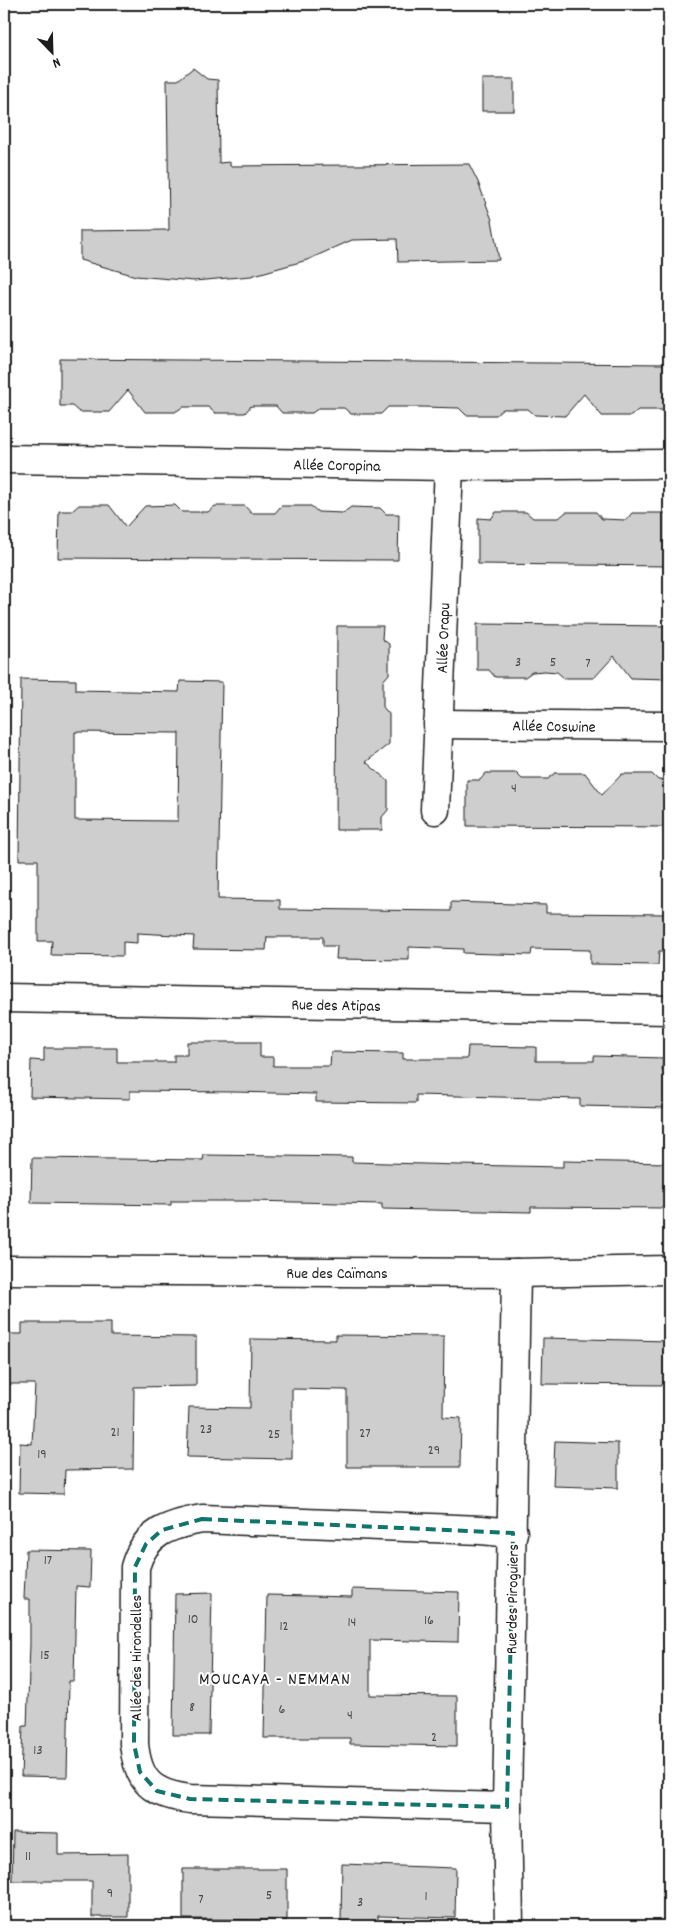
<svg xmlns="http://www.w3.org/2000/svg" width="673" height="1930" viewBox="0 0 673 1930" font-family="Dekko,sans-serif">
<rect width="100%" height="100%" fill="#fff"/>
<filter id="ink" filterUnits="userSpaceOnUse"><feTurbulence type="fractalNoise" baseFrequency=".02" numOctaves="2"/><feDisplacementMap in="SourceGraphic" scale="10" xChannelSelector="R" yChannelSelector="G"/><feConvolveMatrix kernelMatrix="1 2 1 2 8 2 1 2 1" color-interpolation-filters="sRGB"/></filter>
<g filter="url(#ink)">
<!-- building -->
<g fill="#cecece" stroke="#1c1c1c" fill-rule="evenodd">
<path d="M193,68L207,79L218,80L219,163L230,162V166L469,164L478,182L492,220L499,260L398,262L397,239L352,240L307,260L251,276L194,281L136,276L80,260V231L169,230L167,80H178Z"/>
<rect x="482" y="79" width="32" height="32"/>
<path d="M60,359L669,364V410H638L631,416H602L584,394L565,416L535,415L528,409H503L496,415H466L459,408L422,407H388L381,414H351L344,408H319L312,413H282L276,406H251L245,413H215L208,407H183L175,412H145L128,390L109,412H79L72,406H60Z"/>
<path d="M79,505H109L126,527L145,506L175,505L182,512H208L215,506H245L251,513H275L281,506H311L318,512L343,513L351,507L380,508L386,514H399L398,560L58,558L59,511H72Z"/>
<path d="M496,512H526L533,518H559L566,512H596L602,519L626,520L632,513H669V566L478,564V518L491,519Z"/>
<path d="M477,624L669,626V679L631,678L614,656L594,678H564L557,672L545,671L532,672L525,677H495L489,670H477Z"/>
<path d="M337,626H383L382,639L389,644V674L383,681V707L389,714V744L366,762L388,781V810L382,817V830H336Z"/>
<path d="M21,679L76,680V690L179,692L180,681L222,682L218,899L280,900V909L451,911V902L546,905V913L669,914V951H659L658,965L590,964V950L532,949L531,955L463,953V949L409,947V960L336,959L337,946H323V937H267L266,950L193,949L194,936L137,933V943L123,942V956L51,955L52,941H38V860H19ZM75,732L179,733L178,821L75,820Z"/>
<path d="M486,773H516L522,779H548L555,773H585L602,795L622,774H652L658,780H669V827L467,826V780H480Z"/>
<path d="M187,1042H260V1057H273V1066H330L331,1052L403,1053V1059H467L468,1046L536,1047V1061H594V1056L663,1058L662,1071H669V1108L580,1106V1099L416,1095V1103L316,1102V1094L234,1092L130,1091V1099L30,1097L31,1060L44,1061V1048H117V1062H174V1055H187Z"/>
<path d="M204,1155L352,1157V1162L459,1165L563,1167V1161L669,1163V1208L531,1207V1212L382,1209V1204L252,1201H171V1205L31,1203L32,1158L203,1160Z"/>
<path d="M22,1323H111V1336L196,1337V1386L134,1387L133,1469L65,1470L64,1494L19,1493L20,1443L32,1444L35,1384H4L5,1334H22Z"/>
<path d="M336,1335L444,1336L443,1417L461,1418L460,1467H347V1390L292,1389V1459L187,1457L189,1407L250,1408L251,1339L336,1340Z"/>
<path d="M543,1338L669,1341V1385L542,1384Z"/>
<path d="M555,1441L618,1443V1488L553,1486Z"/>
<path d="M26,1550L91,1551L90,1587L76,1586L74,1681H69L67,1777L21,1776L23,1726H27L30,1644V1599H24Z"/>
<path d="M352,1589L459,1592L458,1642L370,1640V1695L457,1696V1746L350,1744V1738H264L267,1595L352,1597Z"/>
<path d="M212,1593L209,1735H173L175,1594Z"/>
<path d="M13,1832L58,1833V1855L128,1854V1917H92V1881H12Z"/>
<path d="M342,1864L456,1868L455,1918L378,1916V1922L341,1921Z"/>
<path d="M183,1869H287V1920L183,1919Z"/>
</g>
<g fill="none" stroke-linecap="round" stroke-linejoin="round">
<defs>
<g id="minor">
<path d="M4,459L449,466L669,464"/>
<path d="M438,724L669,726"/>
<path d="M435,810L449,466"/>
<path d="M4,998L669,1010"/>
<path d="M4,1270L516,1273L669,1270"/>
<path d="M507,1807L190,1799C152,1794 138,1782 134,1744L135,1567C145,1532 169,1525 202,1519L481,1530L513,1533"/>
<path d="M509,1926L507,1807L516,1273"/>
</g>
</defs>
<!-- minor casing -->
<use href="#minor" stroke="#1c1c1c" stroke-width="31"/>
<!-- minor -->
<use href="#minor" stroke="#fff" stroke-width="28"/>
</g>
</g>
<!-- marked area -->
<path fill="none" stroke="#0f766e" stroke-width="4" stroke-dasharray="10 6" stroke-linejoin="round" d="M202,1519L513,1533L507,1807L190,1799L157,1791L140,1772L134,1744L135,1567L146,1544L162,1530Z"/>
<g text-anchor="middle" stroke-width="4" stroke-linejoin="round" paint-order="stroke">
<!-- number labels -->
<g font-size="14" fill="#484848">
<text x="518" y="666">3</text>
<text x="553" y="666">5</text>
<text x="588" y="667">7</text>
<text x="514" y="792">4</text>
<text x="206" y="1433">23</text>
<text x="115" y="1436">21</text>
<text x="365" y="1437">27</text>
<text x="274" y="1438">25</text>
<text x="434" y="1454">29</text>
<text x="42" y="1458">19</text>
<text x="48" y="1564">17</text>
<text x="193" y="1623">10</text>
<text x="429" y="1624">16</text>
<text x="352" y="1626">14</text>
<text x="284" y="1630">12</text>
<text x="45" y="1659">15</text>
<text x="192" y="1711">8</text>
<text x="282" y="1713">6</text>
<text x="350" y="1719">4</text>
<text x="434" y="1741">2</text>
<text x="38" y="1754">13</text>
<text x="28" y="1860">11</text>
<text x="110" y="1897">9</text>
<text x="269" y="1899">5</text>
<text x="426" y="1900">1</text>
<text x="201" y="1903">7</text>
<text x="360" y="1906">3</text>
</g>
<!-- street labels -->
<g font-size="16" fill="#1c1c1c" stroke="#fff">
<text transform="translate(337 464) rotate(1)" y="6">Allée Coropina</text>
<text transform="translate(442 638) rotate(-88)" y="6">Allée Orapu</text>
<text transform="translate(554 725) rotate(1)" y="6">Allée Coswine</text>
<text transform="translate(336 1004) rotate(1)" y="6">Rue des Atipas</text>
<text x="337" y="1278">Rue des Caïmans</text>
<text transform="translate(511 1599) rotate(-89)" y="6">Rue des Piroguiers</text>
<text transform="translate(135 1658) rotate(-90)" y="6">Allée des Hirondelles</text>
</g>
<!-- neighbourhood labels -->
<g font-size="18" letter-spacing="1" fill="#1c1c1c" stroke="#fff">
<text x="275" y="1684">MOUCAYA - NEMMAN</text>
</g>
</g>
<!-- margin -->
<rect width="673" height="1930" fill="none" stroke="#fff" stroke-width="20"/>
<rect x="10" y="10" width="653" height="1910" fill="none" stroke="#1c1c1c" stroke-width="2" filter="url(#ink)"/>
<!-- north arrow -->
<g transform="translate(52 52) rotate(157)" stroke="#ffffff" stroke-width="4" paint-order="stroke">
<path d="M0-4L9 19L0 12L-9 19Z" fill="#1c1c1c"/>
<text y="-8" font-size="14" font-weight="bold" text-anchor="middle" fill="#1c1c1c">N</text>
</g>
</svg>
